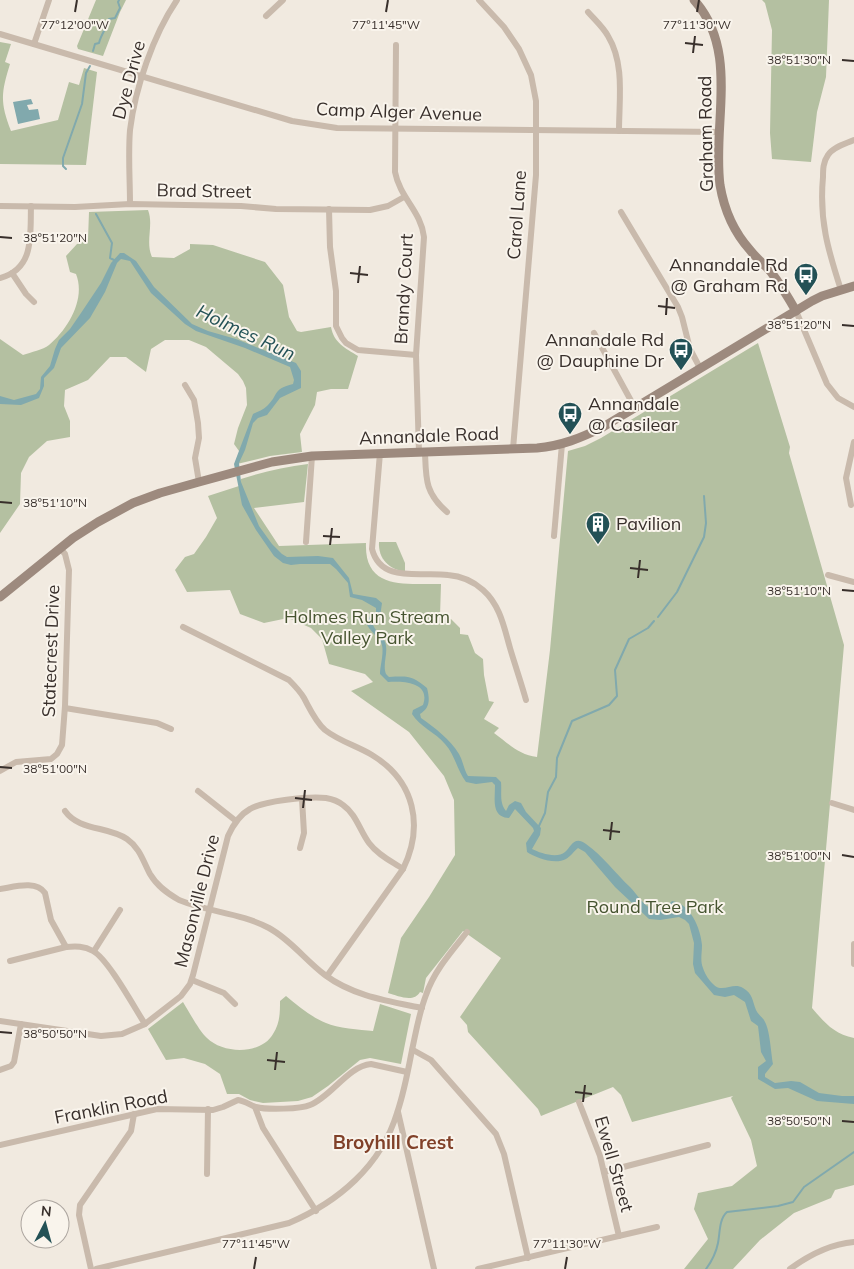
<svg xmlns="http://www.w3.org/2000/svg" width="854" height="1269" viewBox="0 0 854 1269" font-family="Mulish,sans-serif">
<rect width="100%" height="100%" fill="#f1eae0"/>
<!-- green -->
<g fill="#b4c0a1">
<path d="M96,0H126L120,12L103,56L78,49L77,46Z"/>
<path d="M762,0H829L826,77L817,112L811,162L772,159L770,133L772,30L765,3Z"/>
<path d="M0,42L11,44L5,62L10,64C1,93 0,102 11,131L58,120L69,82L79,85L84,68L97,72L86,165L0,164Z"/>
<path d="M148,210C154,225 145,242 152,257L174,258L190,249V244L213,245L265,262L283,285L289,317L297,331L301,332L331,327C334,343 345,348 358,356L348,389H331L317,392L315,405L300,434L302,452L270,456L237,464L242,451H239L234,444L238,428L247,405L246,388L243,381L238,374L206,347L189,340H165L151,349L146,372L126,357H110L88,380L65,390L64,406L70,421V437L47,441L29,457L21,473L20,504L0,533V339L23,355C31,352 43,350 49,345C68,329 86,299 76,274L70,272L66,256L77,244L88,239L89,212Z"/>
<path d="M758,343L790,447L789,453L844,645L812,1008C825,1023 834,1034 854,1038V1185L835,1190L831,1198L794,1213L760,1240L733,1269H684L708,1239L694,1209L698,1193L732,1186L757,1166L751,1140L731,1098L733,1096L632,1122L621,1095L613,1087L541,1116L538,1109L468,1032L467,1025L460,1017L501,958L463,931L426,978L423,993L420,992C414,1003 398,996 388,993L401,938L429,897L455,855L454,800L444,776L409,732L351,691L373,682L365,674L329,664L322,639L311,628L288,618L264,623L240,614L230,590L187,592L175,570L185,557L194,554L206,537L217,518L208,496L239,486L241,479C263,472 285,467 308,464L304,502L254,508L279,546L366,543C364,592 409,583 441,584L440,616L451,619L460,628V634L468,635L475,653L483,659L484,675L489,701L494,702L484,719L499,728L494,733C509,744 519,755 537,757L550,650L568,451L585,446L601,438Z"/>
<path d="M379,542H396L405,563V572C389,569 378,559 379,542Z"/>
<path d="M286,996C298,1006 311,1017 326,1023C337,1028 360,1030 373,1031L380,1004L411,1014L401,1064L370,1058L360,1060L328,1086L312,1097L298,1101L263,1103L250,1100L239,1094H227L220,1074L205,1064L184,1058L166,1060L148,1029L183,1002C189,1012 200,1032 207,1038C223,1054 261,1055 273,1034C280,1023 280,1013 280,1001Z"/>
</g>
<!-- water -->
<g fill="#81a9ad">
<path d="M31,99L33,104L27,105L29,110L38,109L40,119L18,124L13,102Z"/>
<path d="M120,253H124L136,261L154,287L192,324L208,331L236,339L296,363L301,371V388L280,398L267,415L258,418L253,423L245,450L239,463L241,482L259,526L272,544L282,554L287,557L318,556L333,558L349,578L353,594L376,598L382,603L380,617L374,619L372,622C374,631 382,634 385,642C389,652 382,664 386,674L389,677C410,676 412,676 427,688C430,700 430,708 420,714L421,718C435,728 450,739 459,754C463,761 464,770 468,776L496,777L501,782C502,792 499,803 506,811L509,805L515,801L521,803L526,812L541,828L540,835L532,849C540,853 557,859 565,852C571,847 574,835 586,844C603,856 615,873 630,887C637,894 642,904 652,909C655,911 659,910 663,910L672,901C690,903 701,929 702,945C702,953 700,961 703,968C705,975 713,987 720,988C728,989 735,983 743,988C753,994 752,1000 756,1010C758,1015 763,1017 765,1022C770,1031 771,1053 773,1064L765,1074V1077L775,1083L791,1081L800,1082L819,1093L842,1096H854V1104L817,1101L788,1088L775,1089L758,1079V1067L766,1061L761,1052L758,1026L751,1021L745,1002L734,995L725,997L714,995L695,973L693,964L694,943L689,924L685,920L679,917L660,920L649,919L615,887L585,852L578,848C574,851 570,857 566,859C555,865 536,858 527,852L526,843L534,831L533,828L515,809L509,818C491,817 495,799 495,785L492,782L476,784L466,782C457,770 455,755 445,744C435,732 420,727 412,714L413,710L423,705C431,682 403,681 388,682L380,674C380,665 385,651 381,642C378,637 370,631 366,623L370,616L376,613V608L362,600L350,597L348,583L336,569L330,564H300L291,565L283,563L274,556L256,530L242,505L234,464L253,414C257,412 263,410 267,406C279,395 272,389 293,384L294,380L290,367L245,348L196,331L185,324L151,293L130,261L121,259L117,263L105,292L90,318L61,348L54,368L44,378V386L39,398L21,405L0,404V396L14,400L36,394L40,389L41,377L50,366L55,349L59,340L70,329L81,313L101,283L111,263Z"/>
</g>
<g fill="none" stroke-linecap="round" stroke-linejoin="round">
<!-- stream -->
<g stroke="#81a9ad" stroke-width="2">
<path d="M93,51L95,44L99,43C101,34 107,28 109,19L115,18L120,8L118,2L119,0"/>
<path d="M66,169L63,166V158L82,104L86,73L90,66"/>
<path d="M96,214L112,243L110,258L114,260"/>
<path d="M658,617L677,592L704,537L706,523L704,496"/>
<path d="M538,828L545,813L548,792L556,777L557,758L572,721L609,705L617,696L615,670L629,639L648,628L654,621"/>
<path d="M706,1269C712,1261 716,1253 718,1243C720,1233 719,1219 727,1212L778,1206L793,1202L804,1187L854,1152"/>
</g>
<!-- street -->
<g stroke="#c9baac" stroke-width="6">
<path d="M479,0L504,27L519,49L531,75L536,101V175L513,449"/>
<path d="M588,12C595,20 603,27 608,36C625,64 619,100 619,131"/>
<path d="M266,16L283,0"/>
<path d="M0,34L292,121L337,128L720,132"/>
<path d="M34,44L49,0"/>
<path d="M396,45L395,172C400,198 421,211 424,237L416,355L419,452"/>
<path d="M130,204C130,180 128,155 130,130C135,89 153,35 177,0"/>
<path d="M0,206L75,207L130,204L241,206L276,209L370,210L388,206L404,197"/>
<path d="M329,209L330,247L336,291V326L342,338L346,343L358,350L416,355"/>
<path d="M621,212L678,307L682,317L690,349L700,368"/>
<path d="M12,273L26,294L34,302"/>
<path d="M0,278C35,269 30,235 31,206"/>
<path d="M841,290C828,250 819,220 823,177C823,170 823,162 828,155C833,147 845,144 854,140"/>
<path d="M796,311L827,384L838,398L854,407"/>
<path d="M594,333L635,408"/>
<path d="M185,385L194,400L198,423L199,438L195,458L199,482"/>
<path d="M425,452C426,479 425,493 447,512"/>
<path d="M380,453L372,549C381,584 421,571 448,575C461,576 473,581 483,590C500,605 504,627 510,648C515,665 521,682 526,700"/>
<path d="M851,505L846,478L854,442"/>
<path d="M554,536L562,444"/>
<path d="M306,542L312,456"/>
<path d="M828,575L854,582"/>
<path d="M183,627L289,680C295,686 300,691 304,698C310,709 315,721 325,730C339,741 357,746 372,755C415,781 424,826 403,869L327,976"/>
<path d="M65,708L157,723L171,729"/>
<path d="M0,771L16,762L51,759L57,754L62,745L65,706L69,570L65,554L60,548"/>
<path d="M198,791L236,821"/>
<path d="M832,803L854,810"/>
<path d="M65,811C79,831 108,826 127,839C140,848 143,861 150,874C157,886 167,893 179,900C208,912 241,913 269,928C291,940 305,960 325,975C353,996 388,1001 422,1008"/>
<path d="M300,848L304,833L302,799"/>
<path d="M0,889C14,887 36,880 45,893L51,920L66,947C76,946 84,946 93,951C108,959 134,1007 145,1024"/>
<path d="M854,944V964"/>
<path d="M94,951L120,910"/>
<path d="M10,961L66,947"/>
<path d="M192,980L224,993L235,1004"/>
<path d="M0,1021L101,1036L122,1034L145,1024L181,996L190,984L193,975L228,836C233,825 239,815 250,809C263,801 309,796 326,798C332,799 338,801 343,805C356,814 360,831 369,843C378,855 391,861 403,869"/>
<path d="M413,1050L431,1060L496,1134L504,1154L528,1258"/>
<path d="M0,1070L11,1066L14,1062L21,1024"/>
<path d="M579,1102L600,1156L619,1236"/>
<path d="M255,1107L263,1128L316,1211"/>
<path d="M398,1112L434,1269"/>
<path d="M0,1145L157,1109L213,1110L223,1107L238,1100C245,1101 250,1105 256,1107C267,1110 301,1109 310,1105C331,1097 348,1066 371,1064L407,1072"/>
<path d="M604,1172L708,1145"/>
<path d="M207,1174L208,1109"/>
<path d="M91,1269L79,1215L80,1205L131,1131L134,1114"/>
<path d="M96,1269L289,1223C338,1202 381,1166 397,1113C404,1093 408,1071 412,1050C416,1032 419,1013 426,995C434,971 451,952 467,932"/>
<path d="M478,1269L657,1227"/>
<path d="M790,1269C809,1255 830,1244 854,1242"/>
</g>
<!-- secondary -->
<g stroke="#9d8a7e" stroke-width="9">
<path d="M694,0C740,51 712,124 720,185C724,209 733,231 750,250C756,258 764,264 771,272C780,284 788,297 796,311"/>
<path d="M0,597L73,538L98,522L133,503L160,493L199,482L272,462L312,456L537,448C561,446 581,438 603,427L812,301L822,296L854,286"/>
</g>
</g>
<!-- ticks -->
<path fill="none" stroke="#382f2b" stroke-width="2" d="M75,12L77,0M386,12L388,0M697,12L699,0M685,43L703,45M693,53L695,36M842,60L854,61M0,237L12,238M350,273L368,275M358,283L360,266M658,306L675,308M666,315L667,298M842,325L854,326M0,502L12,503M323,536L340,537M330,545L332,528M630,568L648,570M638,578L640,560M842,590L854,591M0,767L12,768M295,798L312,800M303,808L305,790M603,830L620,832M610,840L612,822M842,855L854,857M0,1032L12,1033M267,1060L285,1062M275,1070L277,1052M575,1092L592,1094M583,1102L585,1085M842,1121L854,1122M254,1269L256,1257M565,1269L567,1257"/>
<!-- icons -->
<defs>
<symbol id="bus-pin" viewBox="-11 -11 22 30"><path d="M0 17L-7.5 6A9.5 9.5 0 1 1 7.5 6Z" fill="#235156" stroke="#f9f4ec"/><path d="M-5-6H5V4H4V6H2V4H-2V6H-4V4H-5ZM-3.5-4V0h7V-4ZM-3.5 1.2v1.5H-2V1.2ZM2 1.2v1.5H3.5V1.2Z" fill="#fff"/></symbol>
<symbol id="building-pin" viewBox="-11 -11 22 30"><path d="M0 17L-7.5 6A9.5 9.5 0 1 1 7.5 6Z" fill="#235156" stroke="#f9f4ec"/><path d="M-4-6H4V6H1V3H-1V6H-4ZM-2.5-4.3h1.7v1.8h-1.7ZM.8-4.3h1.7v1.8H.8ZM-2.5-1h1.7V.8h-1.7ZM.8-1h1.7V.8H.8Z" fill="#fff"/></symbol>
</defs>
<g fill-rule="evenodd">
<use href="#bus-pin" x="792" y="261" width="28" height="38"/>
<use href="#bus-pin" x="667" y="336" width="28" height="38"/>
<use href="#bus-pin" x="556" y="400" width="28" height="38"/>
<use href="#building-pin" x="584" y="510" width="28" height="38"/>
</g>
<g text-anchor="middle" stroke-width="4" stroke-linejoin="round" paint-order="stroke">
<!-- street labels -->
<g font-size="18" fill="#382f2b" stroke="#f9f4ec">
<text transform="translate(129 80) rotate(-75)" y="6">Dye Drive</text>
<text transform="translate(399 112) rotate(2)" y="6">Camp Alger Avenue</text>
<text transform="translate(706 134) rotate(-91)" y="6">Graham Road</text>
<text transform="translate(204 191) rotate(1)" y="6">Brad Street</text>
<text transform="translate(517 215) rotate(-86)" y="6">Carol Lane</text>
<text transform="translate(404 289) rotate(-87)" y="6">Brandy Court</text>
<text transform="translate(429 436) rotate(-2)" y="6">Annandale Road</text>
<text transform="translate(51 651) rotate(-88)" y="6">Statecrest Drive</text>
<text transform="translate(197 901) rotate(-76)" y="6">Masonville Drive</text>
<text transform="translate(111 1107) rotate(-11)" y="6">Franklin Road</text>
<text transform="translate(614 1164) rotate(74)" y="6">Ewell Street</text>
</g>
<!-- poi labels -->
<g font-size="18" fill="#382f2b" stroke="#f9f4ec" text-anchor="end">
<text x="788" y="271">Annandale Rd<tspan x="788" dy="21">@ Graham Rd</tspan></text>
<text x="664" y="346">Annandale Rd<tspan x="664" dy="21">@ Dauphine Dr</tspan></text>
<text x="588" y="410" text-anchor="start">Annandale<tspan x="588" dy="21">@ Casilear</tspan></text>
<text x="616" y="530" text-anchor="start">Pavilion</text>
</g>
<!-- park labels -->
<g font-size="18" fill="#465430" stroke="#f9f4ec">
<text x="367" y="623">Holmes Run Stream<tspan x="367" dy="21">Valley Park</tspan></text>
<text x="655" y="913">Round Tree Park</text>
</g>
<!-- water labels -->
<g font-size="19" font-style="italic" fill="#235156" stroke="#f9f4ec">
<text transform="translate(246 332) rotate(25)" y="7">Holmes Run</text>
</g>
<!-- neighbourhood labels -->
<g font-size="19" font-weight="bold" fill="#814129" stroke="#f9f4ec">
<text x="393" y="1149">Broyhill Crest</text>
</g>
</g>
<g font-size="12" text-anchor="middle" fill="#382f2b" stroke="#f9f4ec" stroke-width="4" stroke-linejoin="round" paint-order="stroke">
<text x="75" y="29">77°12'00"W</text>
<text x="386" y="29">77°11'45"W</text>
<text x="697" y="29">77°11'30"W</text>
<text x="799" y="64">38°51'30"N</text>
<text x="55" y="242">38°51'20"N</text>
<text x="799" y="329">38°51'20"N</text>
<text x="55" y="507">38°51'10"N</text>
<text x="799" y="595">38°51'10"N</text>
<text x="55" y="773">38°51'00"N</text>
<text x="799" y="860">38°51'00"N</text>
<text x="55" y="1038">38°50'50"N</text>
<text x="799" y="1125">38°50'50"N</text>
<text x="256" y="1248">77°11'45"W</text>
<text x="567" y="1248">77°11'30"W</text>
</g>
<!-- north arrow -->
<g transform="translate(45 1224) rotate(6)"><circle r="24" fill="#f9f4ec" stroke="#aca59f"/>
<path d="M0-4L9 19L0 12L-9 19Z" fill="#235156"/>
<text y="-8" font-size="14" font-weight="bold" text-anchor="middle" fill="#382f2b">N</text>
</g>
</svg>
